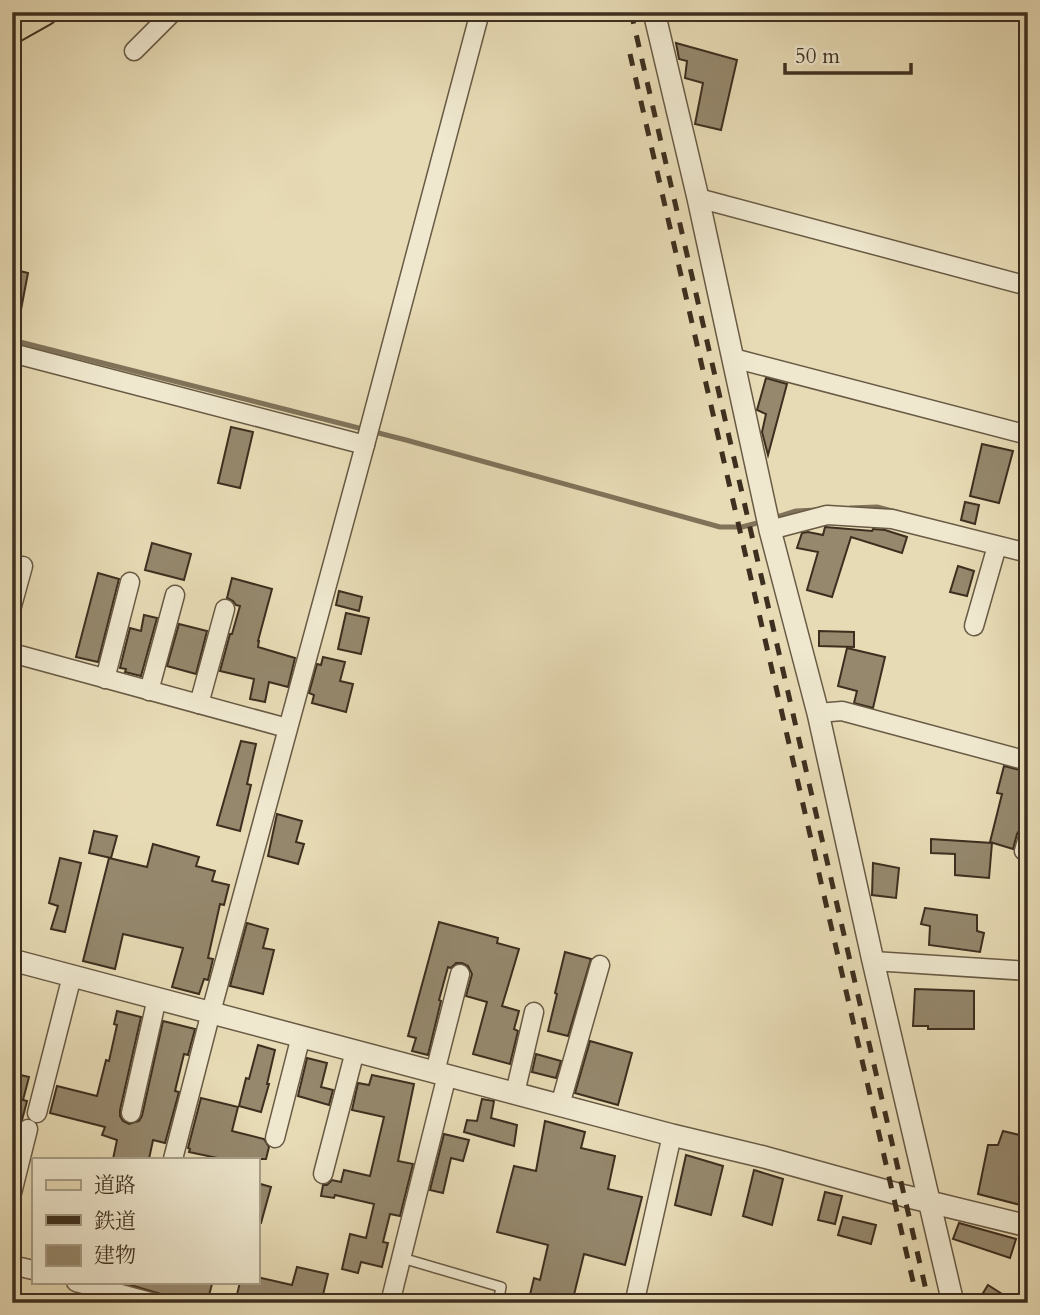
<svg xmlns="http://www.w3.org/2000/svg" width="1040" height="1315" viewBox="0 0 1040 1315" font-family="Cardo,'Noto Serif JP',serif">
<rect width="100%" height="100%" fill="#e7dbb5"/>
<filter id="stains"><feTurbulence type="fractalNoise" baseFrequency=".00286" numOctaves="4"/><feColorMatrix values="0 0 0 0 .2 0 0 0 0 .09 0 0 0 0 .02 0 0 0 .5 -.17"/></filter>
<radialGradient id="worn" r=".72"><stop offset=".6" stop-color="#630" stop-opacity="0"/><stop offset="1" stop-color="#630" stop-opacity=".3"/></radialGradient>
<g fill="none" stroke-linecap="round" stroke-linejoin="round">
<!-- stream -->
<g stroke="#80735a" stroke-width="5">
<path d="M12,340L406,440L720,527H742L761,522"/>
<path d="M850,508L877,507L896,512"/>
<path d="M774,518L796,511L816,510"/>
</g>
</g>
<!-- building -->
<g fill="#95886d" stroke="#3d2f1f" stroke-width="2">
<path d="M676,43L737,60L721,130L695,124L703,83L685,78L687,61L679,59Z"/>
<path d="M12,269L28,273L19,320H12Z"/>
<path d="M766,378L787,384L768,455L762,432L766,414L757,410Z"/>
<path d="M231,427L253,432L240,488L218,483Z"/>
<path d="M982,444L1013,451L999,503L970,496Z"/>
<path d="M965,502L979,505L975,524L961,520Z"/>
<path d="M825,527L872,531L873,529L885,530L907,537L902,553L851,537L832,597L807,590L818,552L797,548L802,533L808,532L823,535Z"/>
<path d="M152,543L191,554L184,580L145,570Z"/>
<path d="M958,566L974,571L967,596L950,592Z"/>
<path d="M98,573L119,579L98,662L76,657Z"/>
<path d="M232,578L272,589L258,641H259L258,647L295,658L288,687L269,682L265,702L250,699L254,679L220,671L230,634H232L240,606L236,605L233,601L227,598Z"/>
<path d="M339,591L362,597L359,611L336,605Z"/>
<path d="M346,613L369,618L361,654L338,649Z"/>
<path d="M144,615L157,618L141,676L125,672L126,669L120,668L130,628L141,631Z"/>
<path d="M179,624L207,631L196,674L167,666Z"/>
<path d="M819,631L854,632V647L819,646Z"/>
<path d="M847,648L885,657L873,708L854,703L857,691L838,686Z"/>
<path d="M323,657L345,662L340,681L353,684L346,712L312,703L314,695L309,693L317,664L321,665Z"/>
<path d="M241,741L256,744L247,784L251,785L240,831L217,825Z"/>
<path d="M1004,766L1028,772V803L1021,828L1017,834L1013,849L990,842L1002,794L997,793Z"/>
<path d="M277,814L302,821L296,842L304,844L298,864L268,856Z"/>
<path d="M94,831L117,836L111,858L89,853Z"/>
<path d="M931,839L992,843L989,878L955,875V854L931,853Z"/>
<path d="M153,844L199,857L196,866L215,871L212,881L229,885L224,905L220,904L208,958L213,959L208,980L204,979L199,994L172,987L183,948L123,934L115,969L83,961L109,858L147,867Z"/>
<path d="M60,858L81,863L65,932L51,929L58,906L49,903Z"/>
<path d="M873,863L899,868L896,898L872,895Z"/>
<path d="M925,908L977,915V931L984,933L980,952L929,945L930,926L921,924Z"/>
<path d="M439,922L498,938L497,943L519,949L502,1006L519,1011L514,1029L518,1031L510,1064L473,1054L487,1002L466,996L472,974L468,966L462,963H456L451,968L448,967L439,1000L441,1001L428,1055L412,1051L416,1038L408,1036Z"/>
<path d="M247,923L268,929L263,948L274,950L263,994L230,986Z"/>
<path d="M565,952L591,959L568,1036L548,1031L557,994L555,993Z"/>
<path d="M915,989L974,991V1029H928V1026H913Z"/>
<path d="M117,1011L141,1017L120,1110V1116L123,1121L129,1124L139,1121L142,1116L163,1021L195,1029L188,1055L184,1054L175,1091L179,1092L165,1143L153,1140L149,1159H113L117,1140L102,1135L105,1127L50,1113L57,1086L97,1096L106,1060L109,1061L117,1025L114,1024Z"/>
<path d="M590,1041L632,1053L618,1105L575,1093Z"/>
<path d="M258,1045L275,1050L267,1084H269L261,1112L239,1106L246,1078L249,1079Z"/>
<path d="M536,1054L561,1061L556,1078L532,1072Z"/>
<path d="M307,1058L327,1063L321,1087L333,1090L329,1105L298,1096Z"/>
<path d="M12,1073L29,1077L23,1100L27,1101L22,1120L17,1126L14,1139H12Z"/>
<path d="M372,1075L414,1084L398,1161L413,1164L400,1216L390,1214L383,1242L388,1243L382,1267L361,1262L358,1273L342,1269L350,1234L366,1238L374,1204L335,1195L334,1198L321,1196L323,1185H327L332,1180L341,1182L344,1170L370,1176L384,1117L352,1110L358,1083L369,1085Z"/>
<path d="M201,1098L238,1107L232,1131L264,1139L269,1147L266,1159H222L189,1152L190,1149L188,1148Z"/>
<path d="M482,1099L494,1101L491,1118L517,1125L514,1146L464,1132L467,1120L477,1121Z"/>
<path d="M545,1121L585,1132L581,1148L615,1156L608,1189L642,1197L625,1265L584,1254L572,1303H528L534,1278L540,1280L548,1245L497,1232L514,1166L536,1171Z"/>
<path d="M1003,1131L1028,1137V1207L978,1194L988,1145H998Z"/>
<path d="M444,1134L469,1140L463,1161L451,1158L443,1193L430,1190Z"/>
<path d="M686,1155L723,1166L711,1215L675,1205Z"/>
<path d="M754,1170L783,1179L772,1225L743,1216Z"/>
<path d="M257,1183L271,1187L261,1223H257Z"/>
<path d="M825,1192L842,1196L835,1224L818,1220Z"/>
<path d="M843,1217L876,1225L871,1244L838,1235Z"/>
<path d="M959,1223L1016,1239L1010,1258L953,1239Z"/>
<path d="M297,1267L328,1274L322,1299L310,1296L309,1303H283L261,1297L260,1303H235L240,1282H257V1277L292,1285Z"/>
<path d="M127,1282H203L212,1284L207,1303H191L127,1284Z"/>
<path d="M988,1285L1016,1303H977Z"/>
</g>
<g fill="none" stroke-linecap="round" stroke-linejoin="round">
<defs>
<path id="service" d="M402,1258L501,1287L498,1303"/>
<g id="minor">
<path d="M134,51L173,12"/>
<path d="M698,198L1028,286"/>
<path d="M12,353L365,445"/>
<path d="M733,358L1028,435"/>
<path d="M770,530L827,515L892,519L1028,553"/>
<path d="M12,606L23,566"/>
<path d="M974,626L997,546"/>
<path d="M12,653L287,728"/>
<path d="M105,679L130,582"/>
<path d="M149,691L175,595"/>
<path d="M199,704L225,609"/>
<path d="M818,713L842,711L1028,761"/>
<path d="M1024,851L1028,837"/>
<path d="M873,961L1028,971"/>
<path d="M435,1072L460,974"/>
<path d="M515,1093L534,1012"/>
<path d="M560,1105L600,965"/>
<path d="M37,1113L72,976"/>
<path d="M131,1113L157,998"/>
<path d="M275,1138L301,1036"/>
<path d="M173,1159L211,1012L365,445L480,12"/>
<path d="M323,1174L355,1051"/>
<path d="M12,1193L28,1129"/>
<path d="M12,1265L33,1270"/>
<path d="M76,1282L154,1303"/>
<path d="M390,1303L447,1075"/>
<path d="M645,1303L635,1300L672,1135"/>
</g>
<g id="tertiary">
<path d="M654,12L698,198L770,530L818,713L873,961L953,1303"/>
<path d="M12,960L672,1135L764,1157L905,1196L1028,1226"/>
</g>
<path id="primary" d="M12,30L44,12"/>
</defs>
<!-- service casing -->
<use href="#service" stroke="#685a44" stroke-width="12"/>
<!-- minor casing -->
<use href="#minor" stroke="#685a44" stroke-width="21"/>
<!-- tertiary casing -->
<use href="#tertiary" stroke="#685a44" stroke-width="24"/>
<!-- primary casing -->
<use href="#primary" stroke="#3d2f1f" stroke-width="30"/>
<!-- service -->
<use href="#service" stroke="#efe8cf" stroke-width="9"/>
<!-- minor -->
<use href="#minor" stroke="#efe8cf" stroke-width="18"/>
<!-- tertiary -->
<use href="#tertiary" stroke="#efe8cf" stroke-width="21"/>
<!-- primary -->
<use href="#primary" stroke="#e7dbb5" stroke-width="26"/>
<!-- rail -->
<g stroke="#3d2f1f" stroke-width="5" stroke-dasharray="12 12" stroke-linecap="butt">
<path d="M631,12L929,1303"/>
<path d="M630,54L918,1303"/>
</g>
</g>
<!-- margin -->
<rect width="1040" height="1315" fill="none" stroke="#e7dbb5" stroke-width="42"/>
<rect x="14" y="14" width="1012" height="1287" fill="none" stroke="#3d2f1f" stroke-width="3.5"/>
<rect x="21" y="21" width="998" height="1273" fill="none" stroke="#3d2f1f" stroke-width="2"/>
<!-- legend -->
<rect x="32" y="1158" width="228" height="126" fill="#efe8cf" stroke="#a89e89" stroke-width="2"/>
<rect x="46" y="1180" width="35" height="10" fill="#e7dbb5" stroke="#a89e89" stroke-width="2"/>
<text x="94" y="1192" font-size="21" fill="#3d2f1f">道路</text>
<rect x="46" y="1215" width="35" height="10" fill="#3d2f1f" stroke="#a89e89" stroke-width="2"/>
<text x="94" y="1228" font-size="21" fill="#3d2f1f">鉄道</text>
<rect x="46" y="1245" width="35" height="21" fill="#95886d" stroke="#a89e89" stroke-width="2"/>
<text x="94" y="1262" font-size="21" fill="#3d2f1f">建物</text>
<!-- scale -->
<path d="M785 63v10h126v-10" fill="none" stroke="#3d2f1f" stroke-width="3.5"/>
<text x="795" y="63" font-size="21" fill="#3d2f1f" stroke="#efe8cf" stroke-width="5" paint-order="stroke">50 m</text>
<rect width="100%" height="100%" filter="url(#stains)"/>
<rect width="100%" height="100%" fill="url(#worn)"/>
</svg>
